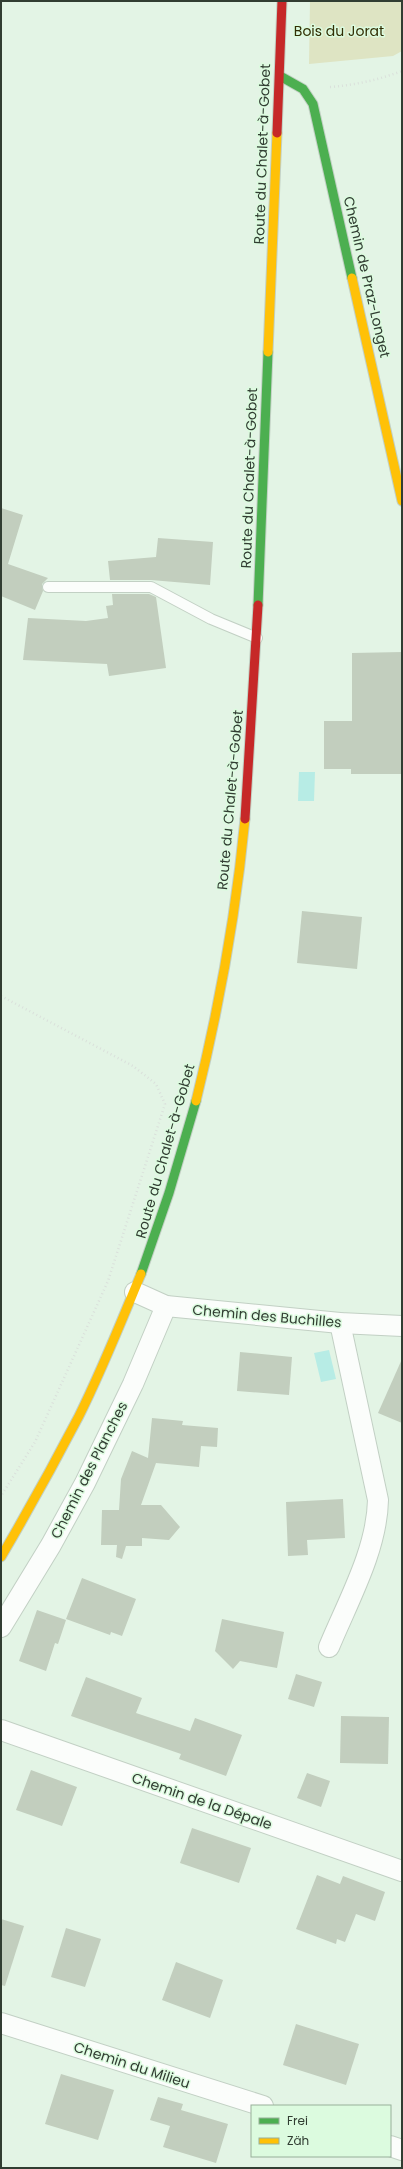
<svg xmlns="http://www.w3.org/2000/svg" width="403" height="2169" viewBox="0 0 403 2169" font-family="Poppins,sans-serif">
<rect width="100%" height="100%" fill="#e3f4e5"/>
<!-- green -->
<path fill="#dee4c3" d="M310,1H402V51L393,56L309,64Z"/>
<!-- water -->
<g fill="#b7ece5">
<path d="M299,772H315L314,801H298Z"/>
<path d="M329,1350L336,1379L321,1382L314,1353Z"/>
</g>
<!-- building -->
<g fill="#c2cebe">
<path d="M1,508L23,515L8,564L48,578L42,584L43,591L35,610L1,596Z"/>
<path d="M158,538L213,542L210,585L151,580H110L108,561L156,557Z"/>
<path d="M112,594H149L156,597L166,668L109,676L107,664L23,660L28,618L86,621L108,618L106,606L113,605Z"/>
<path d="M402,652V774H351V769H324V721H352V653Z"/>
<path d="M302,911L362,917L357,969L297,963Z"/>
<path d="M240,1352L292,1357L289,1395L237,1391Z"/>
<path d="M402,1359V1423L378,1413Z"/>
<path d="M152,1418L183,1421L182,1425L218,1428L217,1447L201,1446L199,1467L156,1463L141,1505H161L180,1527L169,1540L142,1538V1546H126L122,1559L116,1557L117,1545H101L102,1510H119L121,1479L132,1451L148,1458Z"/>
<path d="M343,1499L345,1538L307,1540L308,1555L288,1556L286,1502Z"/>
<path d="M82,1578L136,1599L122,1636L111,1632L110,1635L66,1619Z"/>
<path d="M37,1610L66,1620L58,1644L55,1643L46,1671L19,1661Z"/>
<path d="M222,1619L284,1632L277,1668L240,1661L233,1669L215,1651Z"/>
<path d="M296,1674L322,1682L314,1707L288,1699Z"/>
<path d="M86,1677L142,1698L136,1713L190,1731L195,1718L242,1735L226,1776L179,1759L181,1754L71,1716Z"/>
<path d="M341,1716L389,1717L388,1764L340,1763Z"/>
<path d="M31,1770L77,1787L62,1826L16,1810Z"/>
<path d="M307,1773L330,1781L321,1807L297,1798Z"/>
<path d="M192,1828L251,1848L239,1883L180,1863Z"/>
<path d="M317,1875L340,1884L343,1876L385,1892L375,1921L356,1914L345,1942L337,1939L336,1944L296,1929Z"/>
<path d="M1,1919L24,1926L5,1986L1,1985Z"/>
<path d="M66,1928L101,1939L85,1987L51,1977Z"/>
<path d="M176,1962L223,1980L210,2018L162,2000Z"/>
<path d="M296,2024L359,2044L346,2085L283,2065Z"/>
<path d="M61,2074L114,2090L98,2140L45,2124Z"/>
<path d="M158,2097L183,2104L181,2110L228,2124L216,2163L163,2147L170,2126L150,2120Z"/>
</g>
<g fill="none" stroke-linecap="round" stroke-linejoin="round">
<defs>
<path id="lane" d="M48,587H151L211,619L257,638"/>
<g id="street">
<path d="M135,1292L166,1306L340,1323L402,1326"/>
<path d="M1,1627L51,1545L85,1483L133,1384L166,1306"/>
<path d="M329,1647C348,1601 377,1550 378,1500L340,1323"/>
<path d="M1,1730L402,1871"/>
<path d="M1,2023L263,2106"/>
<path d="M390,2146L402,2150"/>
</g>
<g id="fast">
<path d="M280,76L303,89L313,104L352,278"/>
<path d="M258,605L268,352"/>
<path d="M141,1274L169,1193L196,1101"/>
</g>
<g id="slow">
<path d="M352,278L402,501"/>
<path d="M268,352L277,133"/>
<path d="M196,1101C219,1008 236,914 245,819"/>
<path d="M1,1557C28,1511 54,1464 79,1416C102,1370 121,1322 141,1274"/>
</g>
<g id="jam">
<path d="M277,133L282,1"/>
<path d="M245,819L258,605"/>
</g>
</defs>
<!-- lane casing -->
<use href="#lane" stroke="#c2d0c4" stroke-width="12"/>
<!-- street casing -->
<use href="#street" stroke="#c2d0c4" stroke-width="22"/>
<!-- fast casing -->
<use href="#fast" stroke="#c2d0c4" stroke-width="11"/>
<!-- slow casing -->
<use href="#slow" stroke="#c2d0c4" stroke-width="11"/>
<!-- jam casing -->
<use href="#jam" stroke="#c2d0c4" stroke-width="11"/>
<!-- path -->
<g stroke="#dae0db" stroke-width="2.5" stroke-dasharray="1 3" stroke-linecap="butt">
<path d="M330,87C355,85 378,80 402,71"/>
<path d="M1,996L133,1066L156,1084L165,1104L108,1281L35,1442L1,1496"/>
</g>
<!-- lane -->
<use href="#lane" stroke="#fbfdfb" stroke-width="10"/>
<!-- street -->
<use href="#street" stroke="#fbfdfb" stroke-width="20"/>
<!-- fast -->
<use href="#fast" stroke="#4caf50" stroke-width="9"/>
<!-- slow -->
<use href="#slow" stroke="#ffc107" stroke-width="9"/>
<!-- jam -->
<use href="#jam" stroke="#c62828" stroke-width="9"/>
</g>
<g text-anchor="middle" stroke-width="3" stroke-linejoin="round" paint-order="stroke">
<!-- park labels -->
<g font-size="14" fill="#322e04" stroke="#dcfbdf">
<text x="339" y="36">Bois du Jorat</text>
</g>
<!-- street labels -->
<g font-size="14" fill="#313d32" stroke="#dcfbdf">
<text transform="translate(262 154) rotate(-88)" y="5">Route du Chalet-à-Gobet</text>
<text transform="translate(367 277) rotate(77)" y="5">Chemin de Praz-Longet</text>
<text transform="translate(249 478) rotate(-88)" y="5">Route du Chalet-à-Gobet</text>
<text transform="translate(230 800) rotate(-85)" y="5">Route du Chalet-à-Gobet</text>
<text transform="translate(165 1151) rotate(-74)" y="5">Route du Chalet-à-Gobet</text>
<text transform="translate(267 1316) rotate(5)" y="5">Chemin des Buchilles</text>
<text transform="translate(89 1470) rotate(-63)" y="5">Chemin des Planches</text>
<text transform="translate(202 1801) rotate(19)" y="5">Chemin de la Dépale</text>
<text transform="translate(132 2065) rotate(18)" y="5">Chemin du Milieu</text>
</g>
</g>
<!-- border -->
<rect width="403" height="2169" fill="none" stroke="#313d32" stroke-width="4"/>
<!-- legend -->
<rect x="251" y="2105" width="140" height="52" fill="#dcfbdf" stroke="#98af9a"/>
<rect x="259" y="2118" width="20" height="6" fill="#4caf50" stroke="#98af9a"/>
<text x="287" y="2125" font-size="12" fill="#313d32">Frei</text>
<rect x="259" y="2138" width="20" height="6" fill="#ffc107" stroke="#98af9a"/>
<text x="287" y="2145" font-size="12" fill="#313d32">Zäh</text>
</svg>
